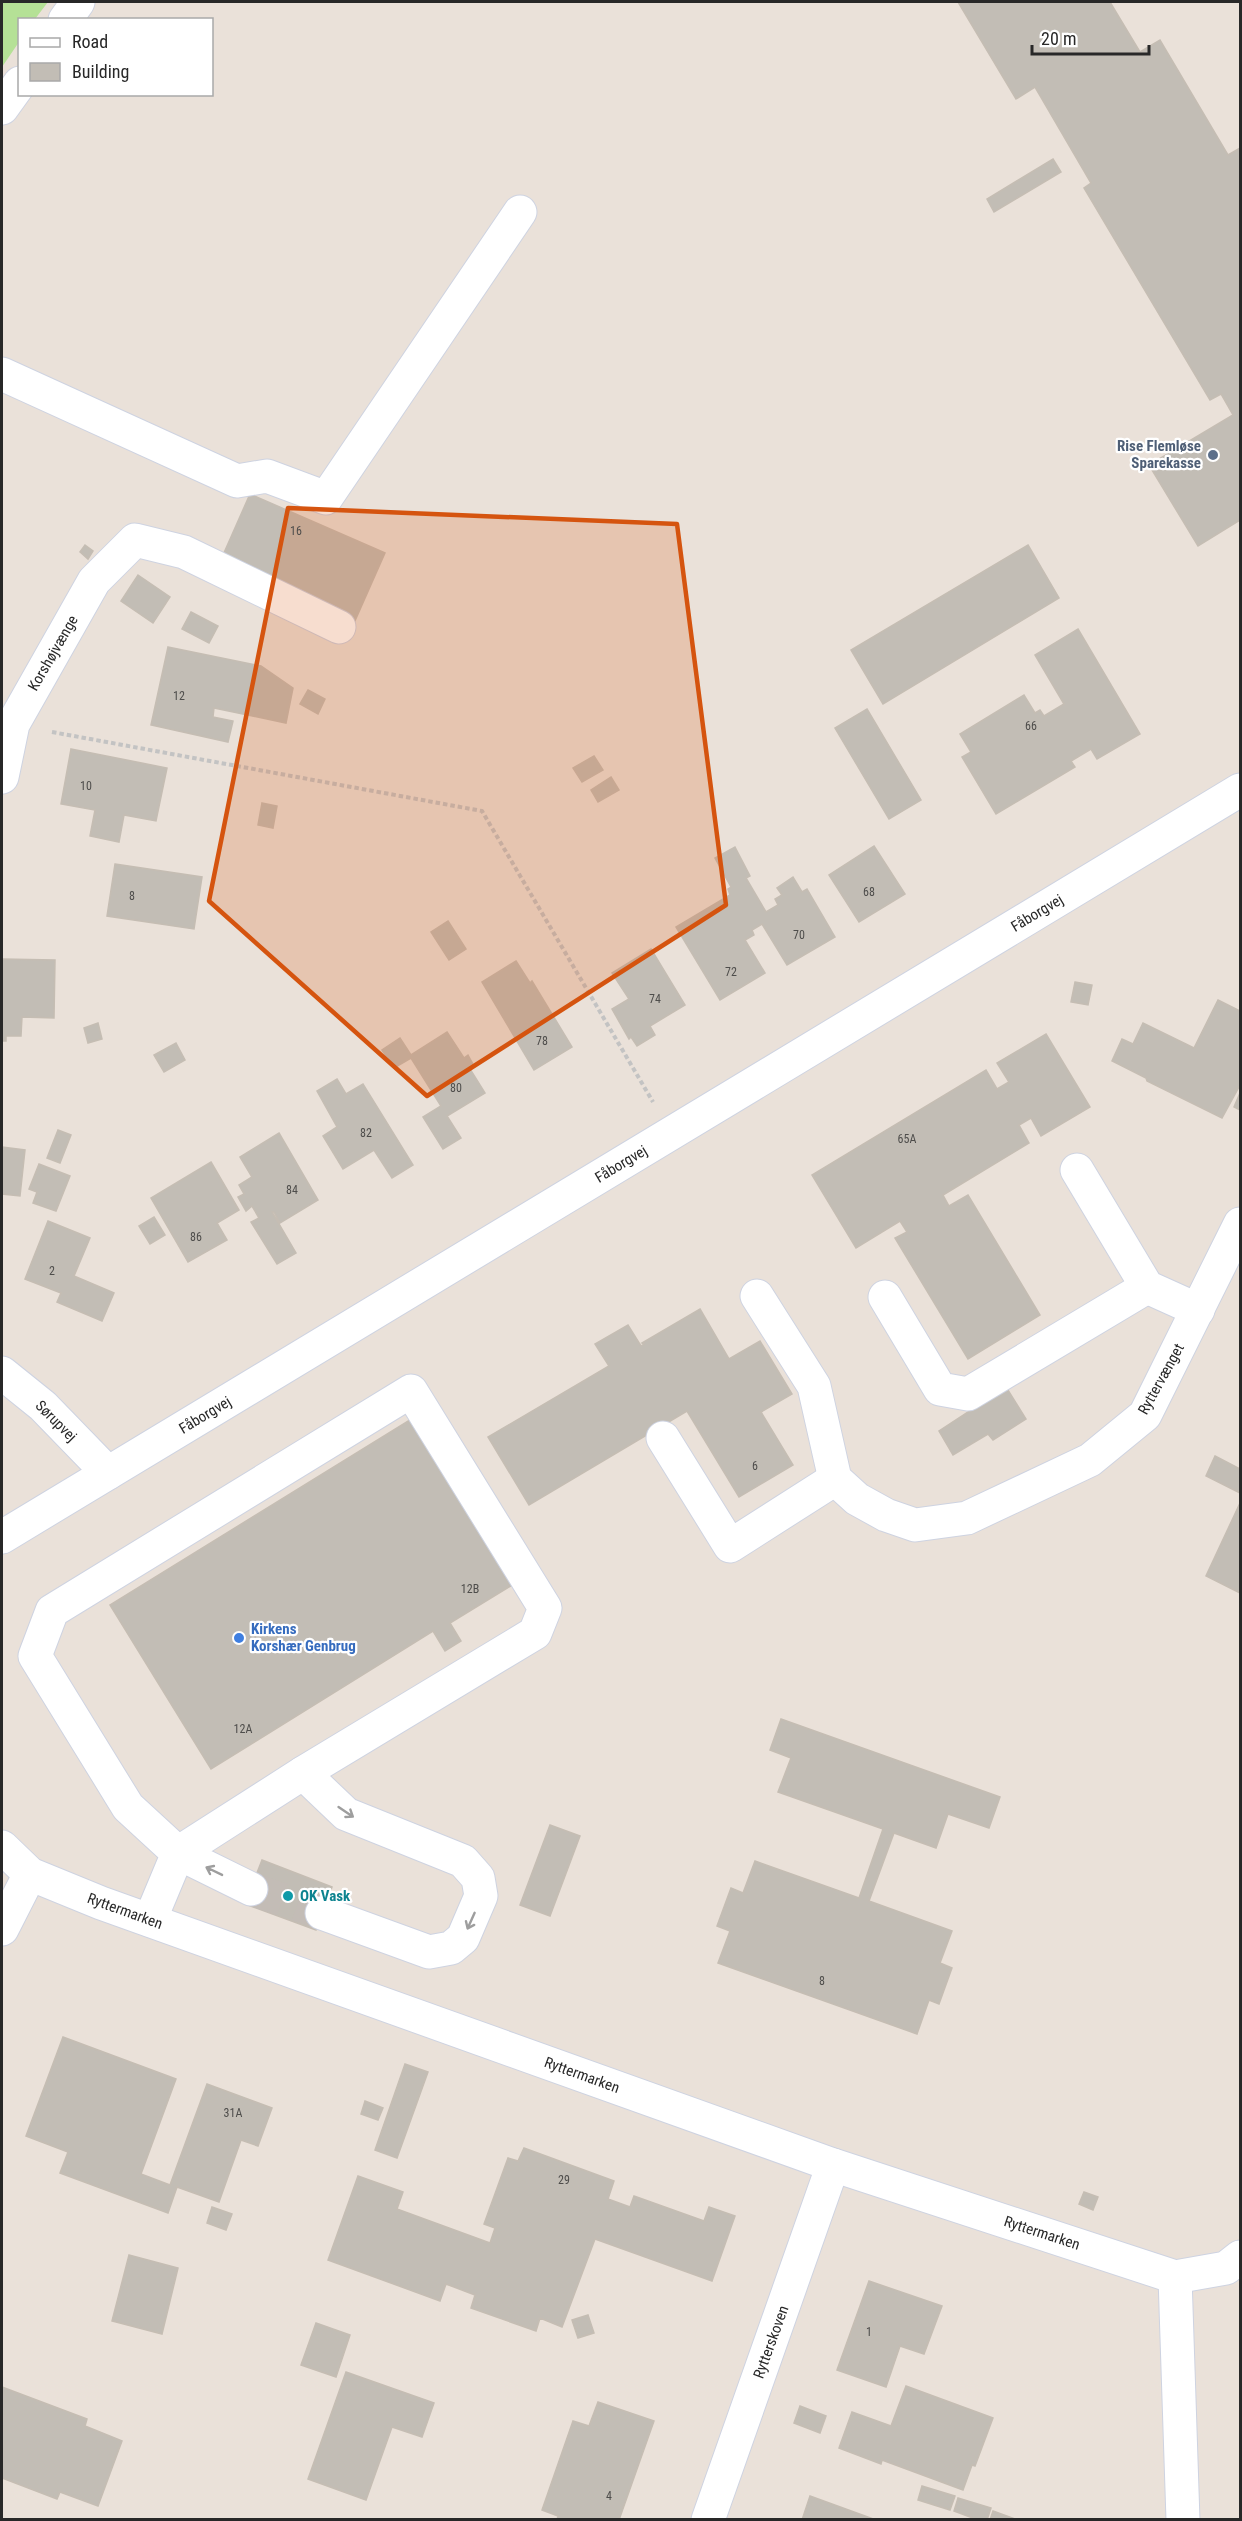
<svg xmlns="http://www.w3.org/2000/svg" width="1242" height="2521" viewBox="0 0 1242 2521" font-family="'Roboto Condensed',sans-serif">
<rect width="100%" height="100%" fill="#eae1d9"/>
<!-- green -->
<path fill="#b5e196" d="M2,2H48L35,19L20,20L19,42L2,67Z"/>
<!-- building -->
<g fill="#c2bdb5" stroke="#c5bdb3" stroke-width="1.5">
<path d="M958,2H1110L1140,52L1160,40L1228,155L1240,148V520L1198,546L1149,465L1233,415L1221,394L1210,400L1084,188L1091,183L1035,87L1016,99Z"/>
<path d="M1053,159L1061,172L994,212L987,199Z"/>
<path d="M250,494L385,553L354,623L219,564Z"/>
<path d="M85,545L93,551L88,559L80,552Z"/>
<path d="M1028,545L1059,598L883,704L851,650Z"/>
<path d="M138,575L170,597L153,623L121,601Z"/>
<path d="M191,612L218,626L209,643L182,629Z"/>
<path d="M1078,629L1140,734L1097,759L1091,749L1071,761L1075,767L996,814L962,757L971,752L960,734L1024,695L1035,713L1040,710L1044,716L1064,704L1035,655Z"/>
<path d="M168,647L261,666L293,688L286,723L214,708L213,717L233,721L228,742L151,725Z"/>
<path d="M308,690L325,699L318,714L300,704Z"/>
<path d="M867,709L921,800L889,819L835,728Z"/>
<path d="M71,749L167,768L156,821L124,815L119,842L90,836L95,810L61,804Z"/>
<path d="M594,756L603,770L582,782L573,768Z"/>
<path d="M611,777L619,790L598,802L591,790Z"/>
<path d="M262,803L277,806L273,828L258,825Z"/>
<path d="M874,846L905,894L859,922L829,875Z"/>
<path d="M735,847L750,876L746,878L766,912L778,905L775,899L782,895L777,888L793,877L802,892L807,889L835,937L787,965L762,924L752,930L754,935L745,940L765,973L720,1000L676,927L730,895L728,889L731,887L715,858Z"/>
<path d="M115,864L202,877L194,929L107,916Z"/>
<path d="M448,921L466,949L449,960L431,932Z"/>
<path d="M651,949L685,1005L650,1026L655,1035L637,1046L631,1037L629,1039L612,1009L629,999L612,973Z"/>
<path d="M2,959L55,960L54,1018L22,1017L21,1036H6V1041H2Z"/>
<path d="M516,961L530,983L532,981L572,1047L534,1070L482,982Z"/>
<path d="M1075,982L1092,985L1088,1005L1071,1002Z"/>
<path d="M1218,1000L1240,1011V1085L1222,1118L1147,1081L1146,1078L1112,1061L1122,1039L1133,1044L1143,1023L1194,1048Z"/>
<path d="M98,1023L102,1039L88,1043L84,1028Z"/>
<path d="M447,1032L464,1058L468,1055L474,1066L470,1069L485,1093L447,1116L461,1138L443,1149L423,1117L441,1106L411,1058L394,1068L382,1050L400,1038L411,1055Z"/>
<path d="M1046,1034L1090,1107L1041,1136L1031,1118L1019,1125L1029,1143L943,1195L949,1206L968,1195L1040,1315L968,1359L895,1238L907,1232L900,1221L856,1248L812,1175L986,1070L997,1089L1009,1082L997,1063Z"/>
<path d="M176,1043L185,1060L164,1072L154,1055Z"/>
<path d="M337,1079L346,1094L363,1084L413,1165L392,1178L374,1150L343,1169L323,1136L337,1127L317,1091Z"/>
<path d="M1240,1093V1110L1234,1107Z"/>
<path d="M58,1130L71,1135L60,1163L47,1158Z"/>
<path d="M279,1133L318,1200L280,1223L274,1212H272L296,1253L277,1264L251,1222L259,1218L252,1206L246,1211L238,1197L244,1194L239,1185L252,1177L240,1157Z"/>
<path d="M2,1147L25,1150L20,1196L2,1194Z"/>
<path d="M211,1162L239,1210L217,1223L227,1240L188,1262L151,1198Z"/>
<path d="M39,1164L70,1176L56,1211L33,1203L37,1192L29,1189Z"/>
<path d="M154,1217L165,1235L150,1244L139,1226Z"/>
<path d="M48,1221L90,1238L74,1276L114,1293L102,1321L57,1302L61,1293L25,1279Z"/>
<path d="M700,1309L729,1359L760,1341L792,1394L761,1412L793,1465L739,1497L687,1411L529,1505L488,1437L609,1366L595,1344L628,1325L641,1346L644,1344L642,1343Z"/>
<path d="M1006,1387L1026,1419L993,1440L988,1434L953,1455L939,1431Z"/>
<path d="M413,1418L514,1584L450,1623L461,1641L445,1651L433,1631L211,1769L110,1605Z"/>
<path d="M1215,1456L1240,1469V1493L1206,1476Z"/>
<path d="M1240,1503V1593L1206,1576Z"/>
<path d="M781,1719L1000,1797L989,1828L948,1814L936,1848L894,1833L869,1901L952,1931L940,1963L952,1968L939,2004L929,2000L917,2034L718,1963L730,1931L717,1926L731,1888L743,1893L755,1861L859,1898L883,1829L778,1792L791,1758L770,1750Z"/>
<path d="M550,1825L580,1836L550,1916L520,1905Z"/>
<path d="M262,1860L332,1887L316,1930L245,1904Z"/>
<path d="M63,2037L176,2079L141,2174L170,2185L207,2084L272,2108L258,2146L241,2140L219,2202L177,2187L168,2213L60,2173L68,2152L26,2136Z"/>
<path d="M405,2064L428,2072L397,2158L375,2150Z"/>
<path d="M365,2101L383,2108L378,2120L361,2114Z"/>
<path d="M524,2148L614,2181L608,2199L630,2207L634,2196L704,2221L709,2207L735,2216L712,2281L595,2239L562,2327L540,2318L536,2331L471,2308L475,2295L446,2284L440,2301L328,2260L358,2176L403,2192L397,2209L490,2243L495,2228L484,2224L508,2158L518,2161Z"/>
<path d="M1084,2192L1098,2197L1093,2210L1079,2204Z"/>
<path d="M212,2207L232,2214L226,2230L207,2223Z"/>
<path d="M129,2255L178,2268L162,2334L112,2321Z"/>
<path d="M869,2281L942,2306L924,2354L900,2346L886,2387L837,2370Z"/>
<path d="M588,2315L594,2333L578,2338L572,2320Z"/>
<path d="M316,2323L350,2335L336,2377L301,2365Z"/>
<path d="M346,2372L434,2403L422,2437L392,2427L366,2500L308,2479Z"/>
<path d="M906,2386L993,2418L975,2466L972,2465L963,2490L882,2460L881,2464L839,2448L852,2412L891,2426Z"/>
<path d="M2,2387L87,2419L85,2426L122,2441L98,2506L60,2492L57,2499L2,2478Z"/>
<path d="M598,2402L654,2421L619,2520H557L558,2516L542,2510L573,2421L589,2426Z"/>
<path d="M800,2406L826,2416L820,2433L794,2423Z"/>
<path d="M922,2486L955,2496L950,2510L918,2500Z"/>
<path d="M810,2496L876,2520H802Z"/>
<path d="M958,2498L991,2508L987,2520H978L954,2511Z"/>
<path d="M993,2511L1018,2520H990Z"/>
</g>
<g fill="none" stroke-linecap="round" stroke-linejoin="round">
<!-- minor-tunnel -->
<path stroke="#c3bcb6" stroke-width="33" stroke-dasharray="33 16" stroke-linecap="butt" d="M251,1889L322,1913"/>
<defs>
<g id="minor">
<path d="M65,20L78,2"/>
<path d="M2,108L20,83"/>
<path d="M2,374L237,481L267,476L326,498L520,212"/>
<path d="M2,777L13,724L94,581L135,540L184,552L339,627"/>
<path d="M1077,1170L1147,1287L1198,1310"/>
<path d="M757,1296L814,1386L835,1479L857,1499L886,1515L915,1525L967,1518L1090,1460L1145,1415L1240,1224"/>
<path d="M885,1297L940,1389L968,1394L1147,1287"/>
<path d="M2,1373L43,1406L108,1473"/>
<path d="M663,1438L730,1546L835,1479"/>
<path d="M2,1537L1240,790"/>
<path d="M303,1773L346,1814L463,1861L478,1878L481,1896L463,1938L451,1948L429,1952L322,1913"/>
<path d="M2,1847L30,1874L101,1903L833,2165L1175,2277L1226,2268L1240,2257"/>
<path d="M178,1853L251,1889"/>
<path d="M150,1920L178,1853L128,1807L35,1656L52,1611L411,1391L545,1608L535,1633L303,1773L178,1853"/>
<path d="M2,1929L30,1874"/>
<path d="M1175,2277L1183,2520"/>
<path d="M708,2520L833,2165"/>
</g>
</defs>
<!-- minor casing -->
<use href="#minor" stroke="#ced3e1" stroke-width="35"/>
<!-- path -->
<path stroke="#c3c3c3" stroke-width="4" stroke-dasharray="4.5 3" stroke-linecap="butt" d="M52,732L482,811L653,1102"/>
<!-- minor -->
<use href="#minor" stroke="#fff" stroke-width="33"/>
</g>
<!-- one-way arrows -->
<defs><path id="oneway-shaft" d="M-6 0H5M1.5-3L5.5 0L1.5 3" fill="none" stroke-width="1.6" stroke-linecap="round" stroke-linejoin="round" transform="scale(1.5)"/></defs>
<g stroke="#9e9e9e">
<use href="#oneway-shaft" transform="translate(346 1812) rotate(34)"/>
<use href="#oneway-shaft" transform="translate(214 1871) rotate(-154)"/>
<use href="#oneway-shaft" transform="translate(471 1921) rotate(114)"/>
</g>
<!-- marked area -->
<path fill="#d5540f" fill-opacity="0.2" stroke="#d5540f" stroke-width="4.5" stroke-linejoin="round" d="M288,508L677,524L726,905L427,1096L209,901Z"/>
<!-- markers -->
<circle fill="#5c6f8a" stroke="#fff" stroke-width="2" cx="1213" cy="455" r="6"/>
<circle fill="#3f7fe0" stroke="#fff" stroke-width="2" cx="239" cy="1638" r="6"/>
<circle fill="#0f9aa8" stroke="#fff" stroke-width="2" cx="288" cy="1896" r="6"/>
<g text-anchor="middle" stroke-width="4.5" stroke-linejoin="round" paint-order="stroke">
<!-- number labels -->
<g font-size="12" fill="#4e4d4b">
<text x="296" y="535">16</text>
<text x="179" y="700">12</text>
<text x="1031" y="730">66</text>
<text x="86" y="790">10</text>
<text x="869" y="896">68</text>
<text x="132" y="900">8</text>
<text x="799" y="939">70</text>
<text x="731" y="976">72</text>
<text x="655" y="1003">74</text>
<text x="542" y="1045">78</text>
<text x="456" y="1092">80</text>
<text x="366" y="1137">82</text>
<text x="907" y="1143">65A</text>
<text x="292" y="1194">84</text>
<text x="196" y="1241">86</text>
<text x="52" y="1275">2</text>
<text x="755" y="1470">6</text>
<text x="470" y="1593">12B</text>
<text x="243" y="1733">12A</text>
<text x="822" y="1985">8</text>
<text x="233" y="2117">31A</text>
<text x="564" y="2184">29</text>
<text x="869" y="2336">1</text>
<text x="609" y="2500">4</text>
</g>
<!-- service labels -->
<g font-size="15" font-weight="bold" fill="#4e5e75" stroke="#fff" text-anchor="end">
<text x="1201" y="451">Rise Flemløse<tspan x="1201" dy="17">Sparekasse</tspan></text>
</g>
<!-- street labels -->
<g font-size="15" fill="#282828" stroke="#fff">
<text transform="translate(53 653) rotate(-60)" y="5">Korshøjvænge</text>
<text transform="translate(1037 913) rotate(-31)" y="5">Fåborgvej</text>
<text transform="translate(621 1164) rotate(-31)" y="5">Fåborgvej</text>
<text transform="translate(1161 1379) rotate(-61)" y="5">Ryttervænget</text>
<text transform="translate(205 1415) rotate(-31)" y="5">Fåborgvej</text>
<text transform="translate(56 1421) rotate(45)" y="5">Sørupvej</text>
<text transform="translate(125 1911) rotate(20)" y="5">Ryttermarken</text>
<text transform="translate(582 2075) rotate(20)" y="5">Ryttermarken</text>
<text transform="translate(1042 2233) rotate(18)" y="5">Ryttermarken</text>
<text transform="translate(771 2342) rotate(-70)" y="5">Rytterskoven</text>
</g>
<!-- shop labels -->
<g font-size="15" font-weight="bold" fill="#366cbe" stroke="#fff" text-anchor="start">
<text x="251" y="1634">Kirkens<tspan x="251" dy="17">Korshær Genbrug</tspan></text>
</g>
<!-- culture labels -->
<g font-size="15" font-weight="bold" fill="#0d838f" stroke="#fff" text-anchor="start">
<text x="300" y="1901">OK Vask</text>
</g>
</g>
<!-- border -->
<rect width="1242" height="2521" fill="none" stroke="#282828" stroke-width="6"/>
<!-- legend -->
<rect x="18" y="18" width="195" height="78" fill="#ffffff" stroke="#a9a9a9" stroke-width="1.5"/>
<rect x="30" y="38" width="30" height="9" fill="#ffffff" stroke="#a9a9a9" stroke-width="1.5"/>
<text x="72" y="48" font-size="18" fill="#282828">Road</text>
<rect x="30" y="63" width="30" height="18" fill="#c2bdb5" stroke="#a9a9a9" stroke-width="1.5"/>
<text x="72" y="78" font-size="18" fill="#282828">Building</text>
<!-- scale -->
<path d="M1032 45v9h117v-9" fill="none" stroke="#282828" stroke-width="3"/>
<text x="1041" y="45" font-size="18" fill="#282828" stroke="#ffffff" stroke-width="4.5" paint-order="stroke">20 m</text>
</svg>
